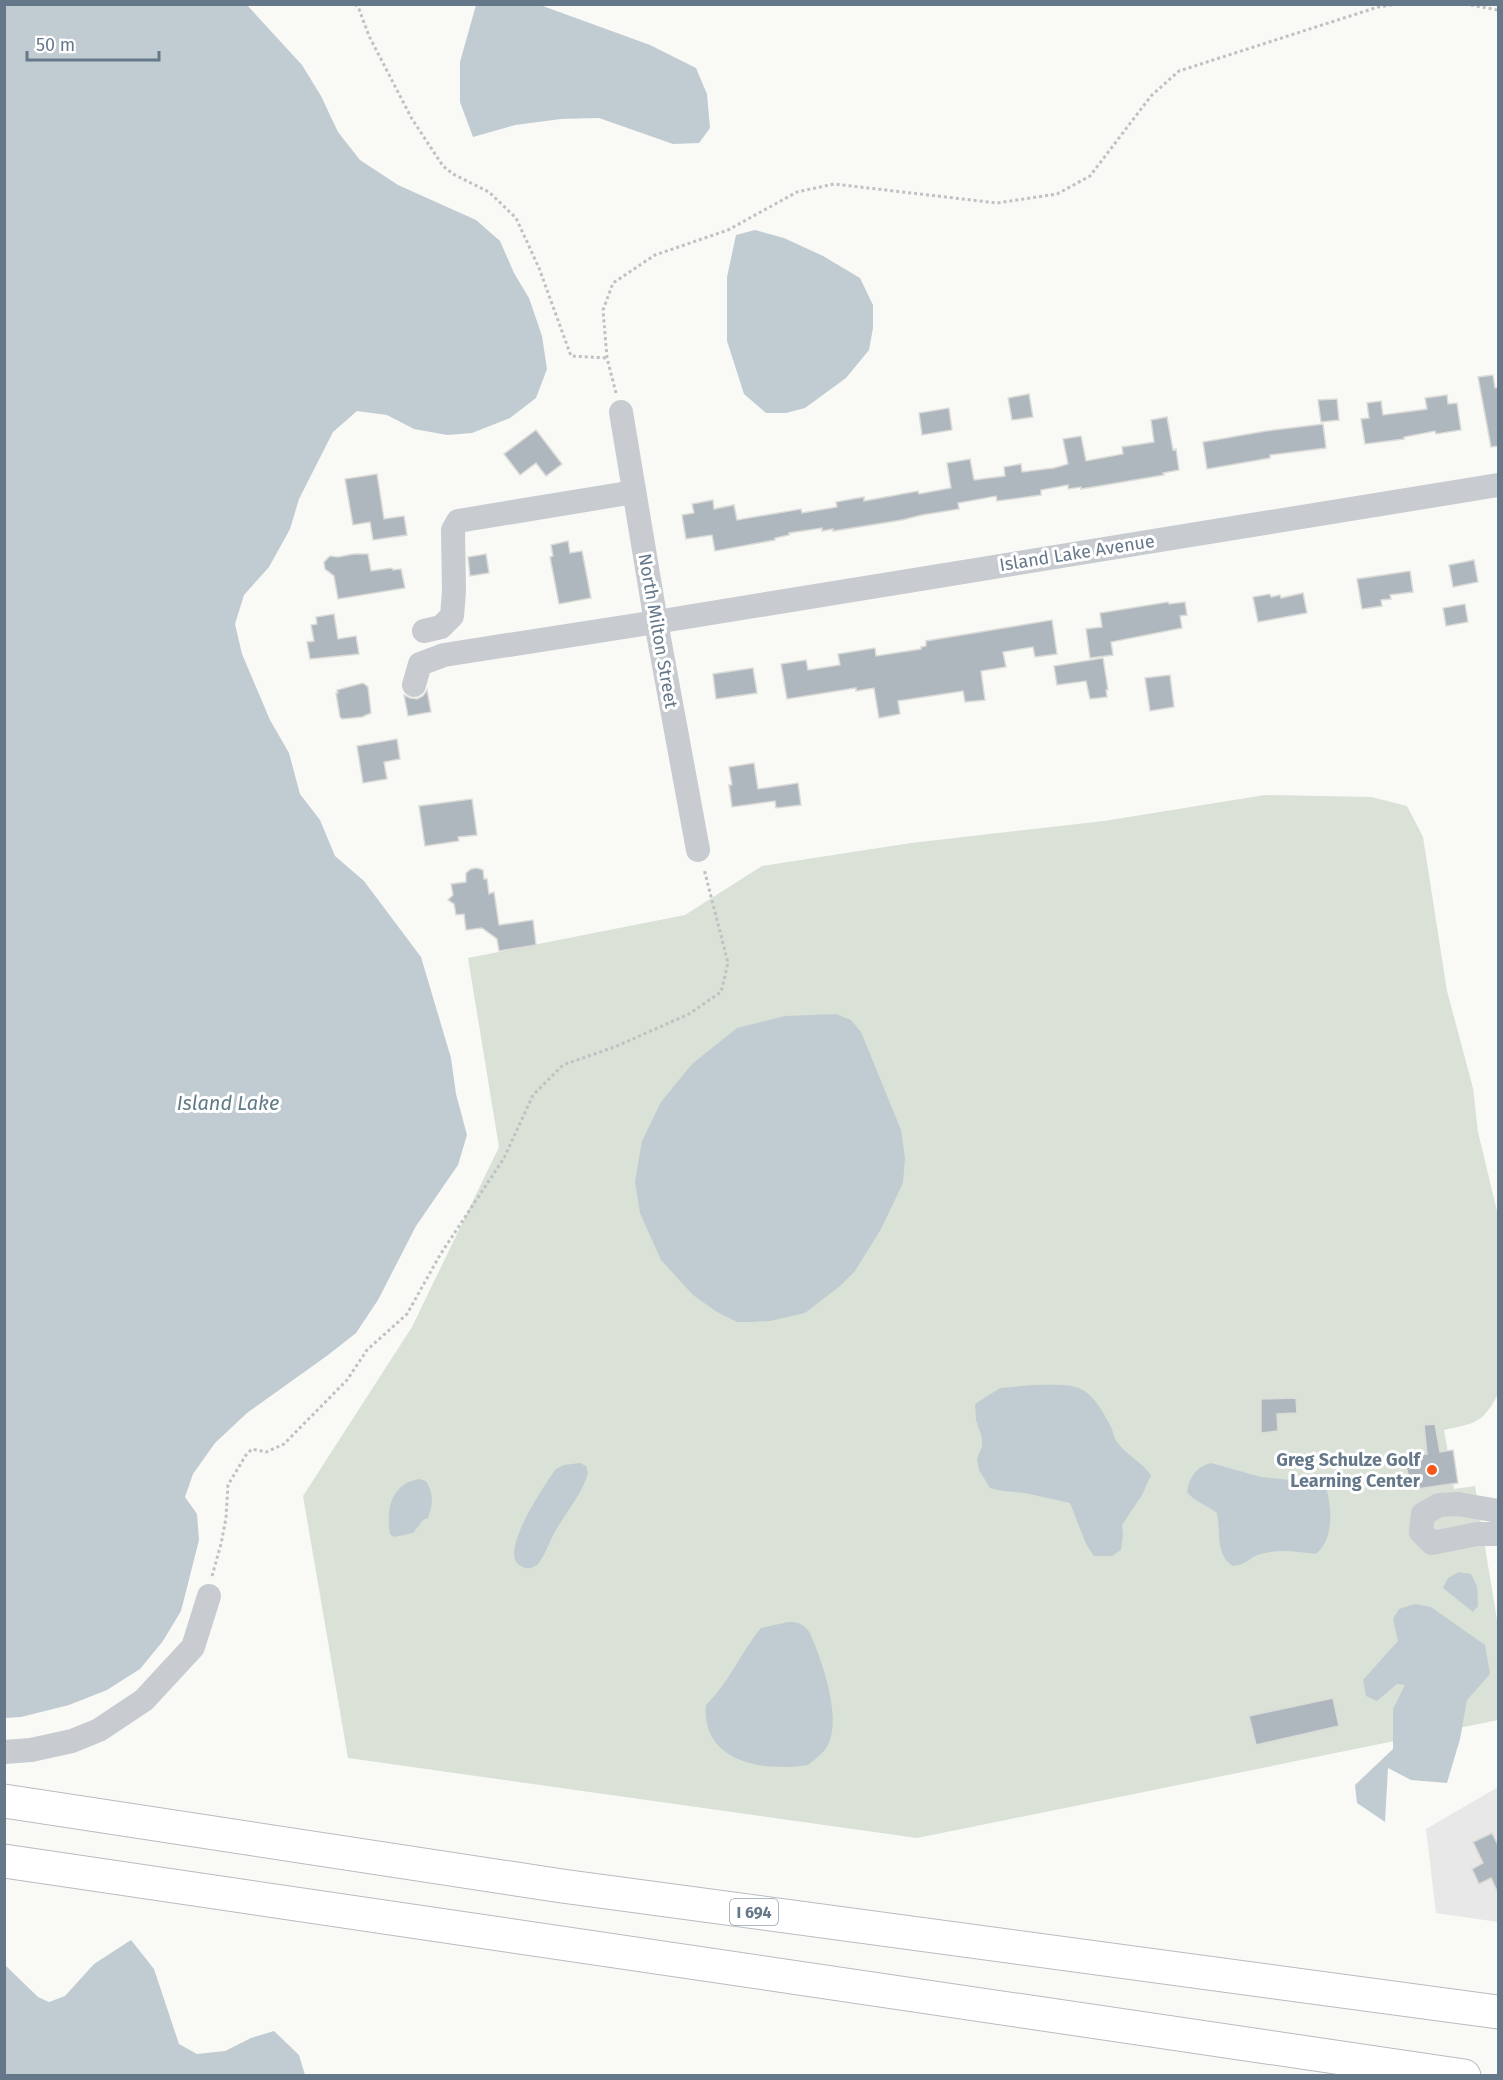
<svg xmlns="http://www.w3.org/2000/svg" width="1503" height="2080" viewBox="0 0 1503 2080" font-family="'Fira Sans',sans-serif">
<rect width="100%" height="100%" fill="#f9f9f6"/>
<!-- built -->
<path fill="#e7e8e7" d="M1498,1787V1922L1436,1913L1426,1829Z"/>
<!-- green -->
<path fill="#dae1d7" d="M1265,795L1371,797L1407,806L1423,837L1447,991L1473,1088L1478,1132L1497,1211L1498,1223V1394C1482,1425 1474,1423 1444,1430L1454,1489L1475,1486L1498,1626V1720L917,1838L348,1758L303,1496L412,1327L499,1147L468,958L685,915L762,866L911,843L1104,821Z"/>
<!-- water -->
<g fill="#c1ccd2">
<path d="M4,5H247L302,65L321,96L338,132L360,160L398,185L476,220L500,241L514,273L529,298L542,336L547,369L536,398L510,418L472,433L447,435L414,429L387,415L357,411L333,432L299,499L290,529L269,567L244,595L235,624L242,654L270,720L289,753L300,794L320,820L335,856L364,881L421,957L451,1058L456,1094L467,1135L458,1165L416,1226L378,1300L356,1333L328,1355L247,1413L215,1443L193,1474L185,1497L197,1514L199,1540L181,1611L163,1641L140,1669L107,1690L69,1705L21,1717L5,1718Z"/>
<path d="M476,5H540L650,45L696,68L707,94L710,128L699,143L673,144L599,118L561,119L515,125L473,137L460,102V62Z"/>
<path d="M755,230L784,238L823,256L860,278L873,305V328L869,350L846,378L805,408L786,413H766L744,394L727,341V277L736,235Z"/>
<path d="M836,1014L851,1020L861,1032L901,1130L905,1158L903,1183L881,1229L855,1271L840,1286L805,1313L770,1321L752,1322H737L717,1312L693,1295L661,1260L640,1213L635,1182L642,1141L661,1102L692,1064L737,1028L785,1016Z"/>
<path d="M1034,1385C1079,1384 1088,1383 1110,1425C1113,1430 1113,1436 1117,1442C1126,1455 1142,1462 1151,1475L1142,1495L1122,1525L1123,1534L1121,1550L1112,1556H1094L1086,1544L1070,1503L1025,1493L1003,1491L990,1488L979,1470L977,1459L982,1446V1438L976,1420L975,1404L1000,1388Z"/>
<path d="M580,1463L586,1466L588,1473C582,1494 567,1511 556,1530C550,1540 546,1553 539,1563C537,1565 534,1567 531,1568C526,1569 522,1567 518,1564C501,1549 545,1484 556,1469L564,1465Z"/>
<path d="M1211,1463L1261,1477L1320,1483L1326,1487C1332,1508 1334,1539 1316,1554C1297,1552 1277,1548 1258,1555C1247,1559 1248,1564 1233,1566C1215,1555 1221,1532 1217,1513C1207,1505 1195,1502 1187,1492C1189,1477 1197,1466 1211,1463Z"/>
<path d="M419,1479L426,1481C434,1494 433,1504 428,1518L423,1520L413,1533L394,1537L390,1534C386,1509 391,1484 419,1479Z"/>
<path d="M1459,1572L1471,1574L1477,1586L1478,1606L1473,1612L1443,1588L1448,1578Z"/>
<path d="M1415,1604L1431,1607L1485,1645L1490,1674L1467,1700L1460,1739L1447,1783L1411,1780L1388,1768L1385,1822L1357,1803L1355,1785L1393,1749V1709L1405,1685L1397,1684L1377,1701L1366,1696L1363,1680L1398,1641L1393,1619L1399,1609Z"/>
<path d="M788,1622C799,1622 804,1624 810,1633C822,1661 842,1716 828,1745C824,1753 815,1759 808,1765C764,1772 701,1763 706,1705C729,1683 741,1652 761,1628Z"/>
<path d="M131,1940L154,1969L179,2044L197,2054L225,2051L251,2038L274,2031L299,2055L305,2075H5V1965L38,1997L49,2002L65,1996L94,1964Z"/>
</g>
<!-- building -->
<g fill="#afb7be" stroke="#dbdbd8" stroke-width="1.5">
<path d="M1493,375L1495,388L1498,387V446L1491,447L1478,377Z"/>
<path d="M1029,394L1033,417L1012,420L1008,398Z"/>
<path d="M1447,395L1448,404L1457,403L1461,430L1436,434L1435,431L1404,437V439L1365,444L1361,419L1369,418L1367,403L1381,401L1383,415L1427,409L1425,398Z"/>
<path d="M1337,399L1339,420L1321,422L1318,400Z"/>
<path d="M949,408L952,430L922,435L919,413Z"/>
<path d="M1167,417L1173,450L1176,449L1179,470L1163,473L1164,475L1081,489V487L1068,489V485L1041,490V495L997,501L996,496L958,503L959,509L922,515L902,520L833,531V529L822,531V528L789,533V535L775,538V540L715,551L712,535L686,539L682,515L694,513L692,504L713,500L714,509L734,505L737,520L801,509L802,513L837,507L836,502L864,497V501L918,491L919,494L951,488L947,463L970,459L974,480L1005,476L1004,467L1021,464L1022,472L1054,468L1068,464L1063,439L1081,436L1086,461L1123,454L1122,447L1154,442L1151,420Z"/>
<path d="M1323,424L1326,448L1270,455V458L1207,469L1203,442L1266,431Z"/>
<path d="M536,430L562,464L546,476L536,463L520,475L504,454Z"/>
<path d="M377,474L384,519L404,516L407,535L373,540L370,522L353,525L345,479Z"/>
<path d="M568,541L570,553L582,551L591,598L559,604L550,557L553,556L551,545Z"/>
<path d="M354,554H368L371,571L392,568L393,570L401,569L405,588L338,599L334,576L325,569L324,562L330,556L338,557Z"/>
<path d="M486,554L489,573L470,576L468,557Z"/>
<path d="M1474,560L1478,582L1453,587L1449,565Z"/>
<path d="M1410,571L1413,592L1390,595L1391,599L1381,600L1382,606L1362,609L1357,579Z"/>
<path d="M1303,593L1307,613L1258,622L1253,597L1270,594L1271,597L1280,595L1281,598Z"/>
<path d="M1168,602L1169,604L1185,602L1187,615L1180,616L1182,628L1111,642L1113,655L1090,658L1086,629L1102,627L1100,613Z"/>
<path d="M1465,604L1468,622L1446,626L1443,608Z"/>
<path d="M334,614L338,639L356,636L359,654L310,659L307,642L314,641L311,625L317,624L316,617Z"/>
<path d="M1052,620L1057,654L1035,657L1033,647L1003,652L1006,667L981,671L985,700L965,702L963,691L898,701L900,714L879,718L874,688L856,691V688L787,699L781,664L806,660L808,670L840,665L838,654L875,648L876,656L921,649V647L926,646V641Z"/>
<path d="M1103,658L1108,690H1106L1107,697L1090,699L1086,681L1057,685L1054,666Z"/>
<path d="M753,668L757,693L716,699L713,674Z"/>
<path d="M1170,675L1174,707L1150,711L1145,678Z"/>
<path d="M363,683L368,687L371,713L362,717L342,719L340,717L336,693H338L337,690Z"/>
<path d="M427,690L431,712L408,716L404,695L410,698L417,699L423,696Z"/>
<path d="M397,739L400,759L384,762L387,779L363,783L357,746Z"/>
<path d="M754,763L758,789L798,783L801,805L776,808L775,801L732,807L729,785H732L729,767Z"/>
<path d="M472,799L477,835L458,837L459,841L425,846L419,806Z"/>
<path d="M477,868L483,870L484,879H487L489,894L494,892L499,925L533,920L536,945L499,951L497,939L482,928L466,930L464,914L456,915L454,904L448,900L453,895L451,884L466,882V873L471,869Z"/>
<path d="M1296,1398L1297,1413L1277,1414L1278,1431L1261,1433V1399Z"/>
<path d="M1435,1424L1440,1452L1453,1450L1458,1483L1410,1490L1405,1456L1427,1454L1424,1425Z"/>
<path d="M1333,1698L1339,1726L1256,1745L1249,1716Z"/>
<path d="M1492,1833L1498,1845V1893L1491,1878L1479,1884L1472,1869L1483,1863L1473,1842Z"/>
</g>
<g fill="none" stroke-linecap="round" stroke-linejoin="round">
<defs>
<g id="highway">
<path d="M4,1801L562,1886L1498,2012"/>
<path d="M4,1861L1464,2076"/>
</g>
</defs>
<!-- highway casing -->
<use href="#highway" stroke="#b8bcc0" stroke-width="35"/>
<!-- path -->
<g stroke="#bfc2c4" stroke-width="3" stroke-dasharray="3 3" stroke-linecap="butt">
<path d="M355,4L359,9L369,36L412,119L443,166L453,174L489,192L516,218L539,268L571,356L607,358"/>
<path d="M1465,4L1498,10"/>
<path d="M616,393L607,358L603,310L613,283L655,255L728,230L797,192L834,184L997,203L1057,194L1090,176L1151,96L1179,71L1378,7L1396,4"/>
<path d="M212,1576L221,1544L226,1518L228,1485L246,1455L252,1449L266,1452L284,1444L347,1380L367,1350L407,1314L440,1255L504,1158L533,1095L563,1065L617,1046L689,1014L721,992L728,963L704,869"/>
</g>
<!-- minor -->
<g stroke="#c8ccd0" stroke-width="24">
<path d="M621,412L656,622L698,850"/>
<path d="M424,631L441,627L452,616L454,591L453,530L458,521L634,492"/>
<path d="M414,685L420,664L444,655L656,622L1498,485"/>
<path d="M1498,1511L1458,1504L1439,1505L1423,1514L1421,1532L1432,1543L1477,1534H1498"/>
<path d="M4,1752L31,1750L72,1741L99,1730L144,1700L193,1647L209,1596"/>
</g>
<!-- highway -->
<use href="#highway" stroke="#fff" stroke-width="33"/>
</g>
<!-- markers -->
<circle fill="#f65819" stroke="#fff" stroke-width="2" cx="1432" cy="1470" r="6"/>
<g text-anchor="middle" stroke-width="6" stroke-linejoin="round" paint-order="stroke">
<!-- shield labels -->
<rect fill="#fff" stroke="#93a0ad" stroke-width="1.5" x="730" y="1899" width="48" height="26" rx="4.5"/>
<g font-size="16" font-weight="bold" fill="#65788a">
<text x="754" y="1918">I 694</text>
</g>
<!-- street labels -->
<g font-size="18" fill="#65788a" stroke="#fff">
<text transform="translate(1077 553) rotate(-9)" y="6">Island Lake Avenue</text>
<text transform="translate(658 631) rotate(80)" y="6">North Milton Street</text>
</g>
<!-- poi labels -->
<g font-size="18" font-weight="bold" fill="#65788a" stroke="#fff" text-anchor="end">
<text x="1420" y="1466">Greg Schulze Golf<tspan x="1420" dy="21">Learning Center</tspan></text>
</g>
<!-- water labels -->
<g font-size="20" font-style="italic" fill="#607a86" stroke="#fff">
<text x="228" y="1110">Island Lake</text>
</g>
</g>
<!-- border -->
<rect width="1503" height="2080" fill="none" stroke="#65788a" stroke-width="12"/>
<!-- scale -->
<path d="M27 51v9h132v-9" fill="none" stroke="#65788a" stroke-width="3"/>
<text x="36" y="51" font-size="18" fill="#65788a" stroke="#ffffff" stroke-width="4.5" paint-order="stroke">50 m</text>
</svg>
